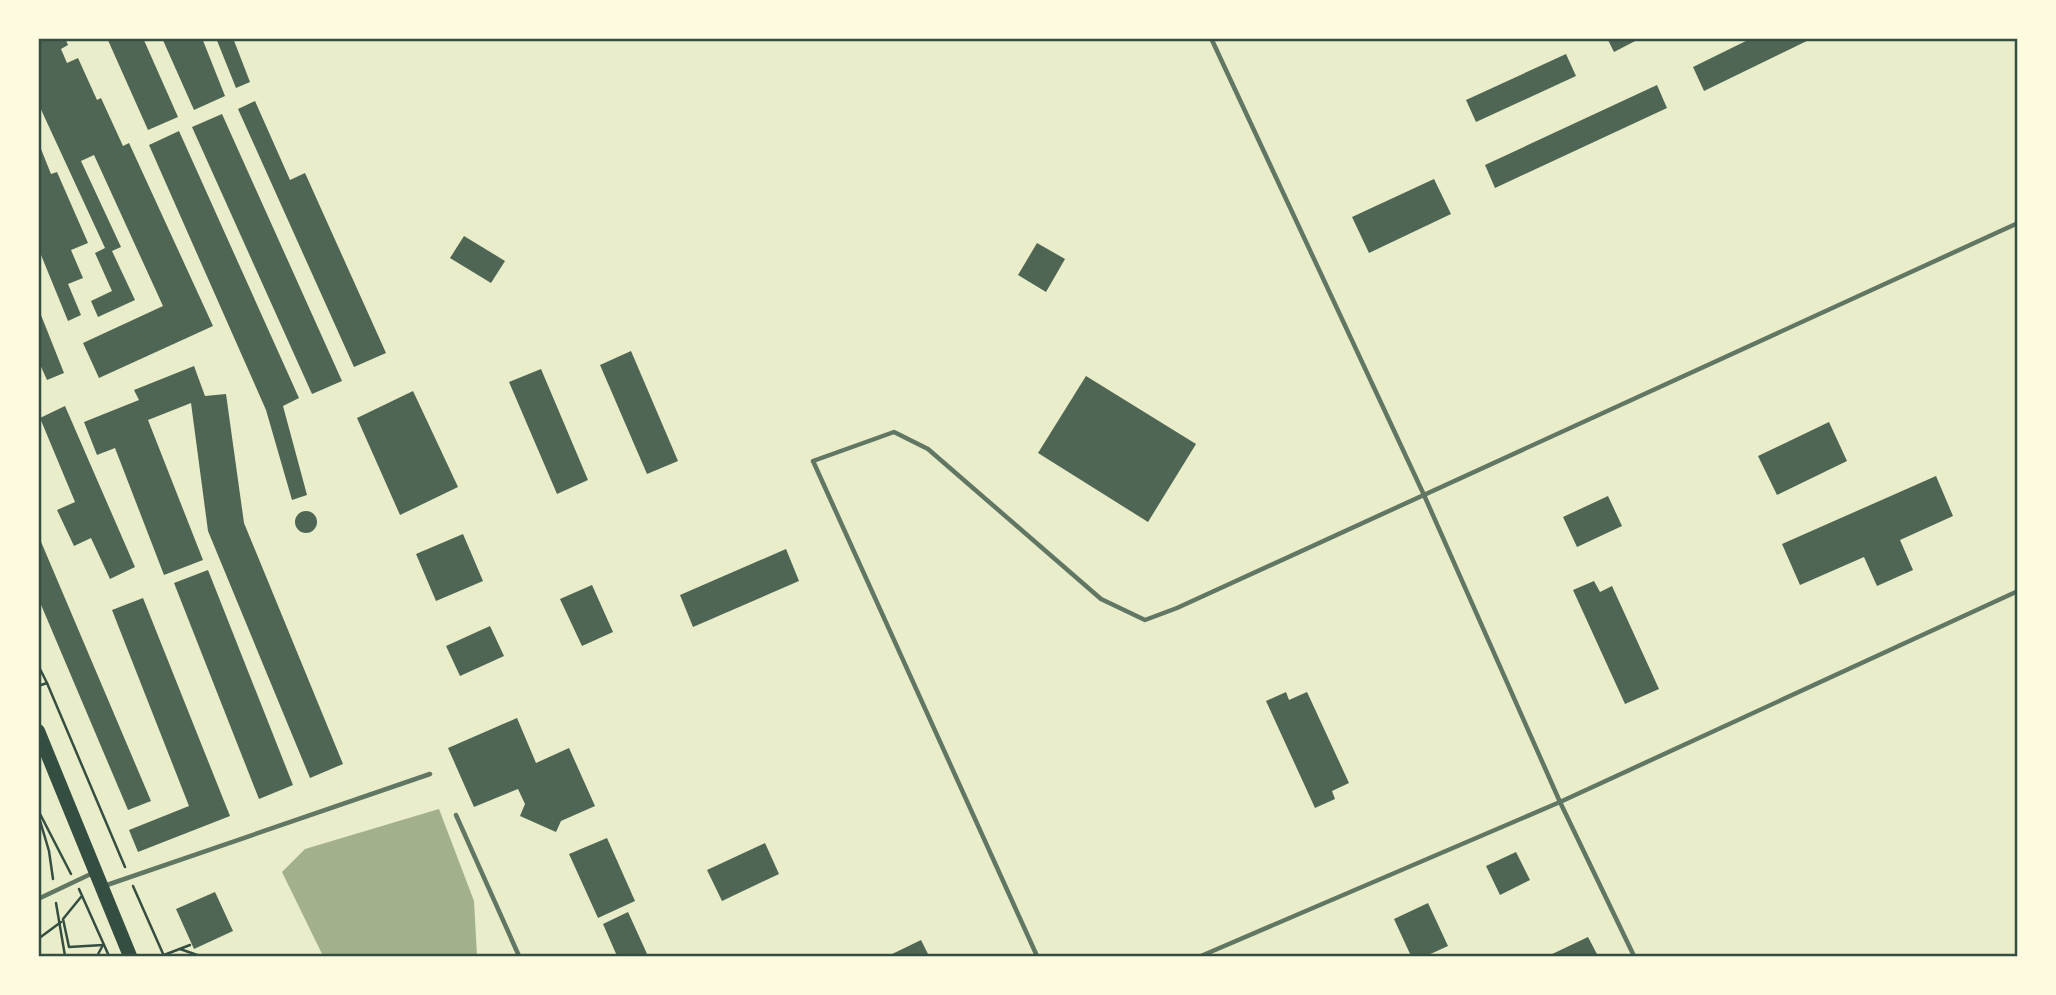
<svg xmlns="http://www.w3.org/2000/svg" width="2056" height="995" viewBox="0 0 2056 995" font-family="Barlow,sans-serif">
<rect width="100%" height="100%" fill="#e9edc9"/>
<!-- water -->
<path fill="#a3b18a" d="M439,809L474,901L477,956H323L282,872L305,849Z"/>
<!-- building -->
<g fill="#4f6655">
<path d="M38,38H65L68,45L61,49L67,63L78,58L97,100L101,98L123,146L129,143L213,326L99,378L83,343L163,306L94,155L81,161L121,247L112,251L135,300L98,317L91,301L112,291L95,253L105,248L38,103Z"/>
<path d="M107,38H143L178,117L148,130Z"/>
<path d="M162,38H202L225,96L194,110Z"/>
<path d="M216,38H233L250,82L236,88Z"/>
<path d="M1607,38H1641L1614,52Z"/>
<path d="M1752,38H1813L1704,91L1693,67Z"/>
<path d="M1566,54L1576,76L1476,122L1466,100Z"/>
<path d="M1657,85L1667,108L1495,188L1485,165Z"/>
<path d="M255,101L290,180L305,173L386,353L354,367L238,109Z"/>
<path d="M222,114L342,381L312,394L192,127Z"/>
<path d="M179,131L299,398L283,406L307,495L292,500L266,410L149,145Z"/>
<path d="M39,144L51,174L57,172L88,243L71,250L83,278L68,284L81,315L68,321L39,250Z"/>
<path d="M1434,179L1451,214L1369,253L1352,217Z"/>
<path d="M464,236L505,261L491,283L450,258Z"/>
<path d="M1037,243L1065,259L1046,292L1018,275Z"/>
<path d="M39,310L64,373L47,380L38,360Z"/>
<path d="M631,351L678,461L647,474L600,365Z"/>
<path d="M194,366L205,396L226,394L244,523L343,764L310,778L208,531L191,403L148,420L203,560L164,575L115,448L97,455L84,422L139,400L134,390Z"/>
<path d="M541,369L588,480L557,494L509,382Z"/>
<path d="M1086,376L1196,444L1148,522L1038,453Z"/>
<path d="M413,391L458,487L400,515L357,418Z"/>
<path d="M65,406L135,567L110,579L91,538L74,546L57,510L75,502L40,418Z"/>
<path d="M1829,422L1847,461L1777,495L1758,456Z"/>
<path d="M1936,476L1953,516L1900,540L1913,570L1877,586L1864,557L1800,585L1782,544Z"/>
<path d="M1608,496L1622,526L1577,547L1563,517Z"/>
<circle cx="306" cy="522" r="11"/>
<path d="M463,534L483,581L436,601L416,554Z"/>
<path d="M39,537L151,801L128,810L39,600Z"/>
<path d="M786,549L799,581L693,627L680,595Z"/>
<path d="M208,570L293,785L259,799L174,583Z"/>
<path d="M1594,581L1600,592L1612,586L1659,689L1625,704L1573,590Z"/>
<path d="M592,585L613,632L582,646L560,599Z"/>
<path d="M143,598L230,816L138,852L129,830L189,806L112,610Z"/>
<path d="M490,626L504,656L460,676L446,646Z"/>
<path d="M1286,692L1289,700L1307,692L1349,783L1332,791L1335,799L1315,808L1266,701Z"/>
<path d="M517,718L536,763L569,748L595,806L561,821L556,832L520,816L525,804L518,789L474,807L448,748Z"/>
<path d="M607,838L635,901L598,918L569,854Z"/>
<path d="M765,843L779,874L722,901L707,870Z"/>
<path d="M1516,852L1530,880L1500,895L1486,866Z"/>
<path d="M215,892L233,931L194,949L176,909Z"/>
<path d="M1428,903L1448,946L1426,956H1411L1394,919Z"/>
<path d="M628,912L648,956H617L603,924Z"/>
<path d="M1588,937L1598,956H1548Z"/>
<path d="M921,940L929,956H888Z"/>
</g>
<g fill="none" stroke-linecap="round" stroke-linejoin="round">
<!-- path -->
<g stroke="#344e41" stroke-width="2.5">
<path d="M38,665L47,683"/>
<path d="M38,686L47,683L125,867"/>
<path d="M38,810L71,874"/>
<path d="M38,814L49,851L53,879"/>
<path d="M133,886L164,956"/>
<path d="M79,889L109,956"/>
<path d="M81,897L63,919L69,947L103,945"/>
<path d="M56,903L65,956"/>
<path d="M38,939L61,922"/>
<path d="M180,949L200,956"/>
<path d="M164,955L190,945"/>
<path d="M97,956L103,945"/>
</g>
<!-- service -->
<g stroke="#617663" stroke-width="4.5">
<path d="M1211,38L1424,495L1560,802L1634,956"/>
<path d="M456,815L519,956"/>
<path d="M104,886L430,774"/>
<path d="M38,899L95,872"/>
<path d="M1037,956L813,461L894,432L928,449L1101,599L1145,620L1177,608L2018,223"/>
<path d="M1201,956L1560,802L2018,591"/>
</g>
<!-- secondary -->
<path stroke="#344e41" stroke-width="14" d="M38,731L130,956"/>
</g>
<!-- border -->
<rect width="2056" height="995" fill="none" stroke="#fefae0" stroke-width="80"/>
<rect x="40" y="40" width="1976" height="915" fill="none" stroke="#344e41" stroke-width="2.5"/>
</svg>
